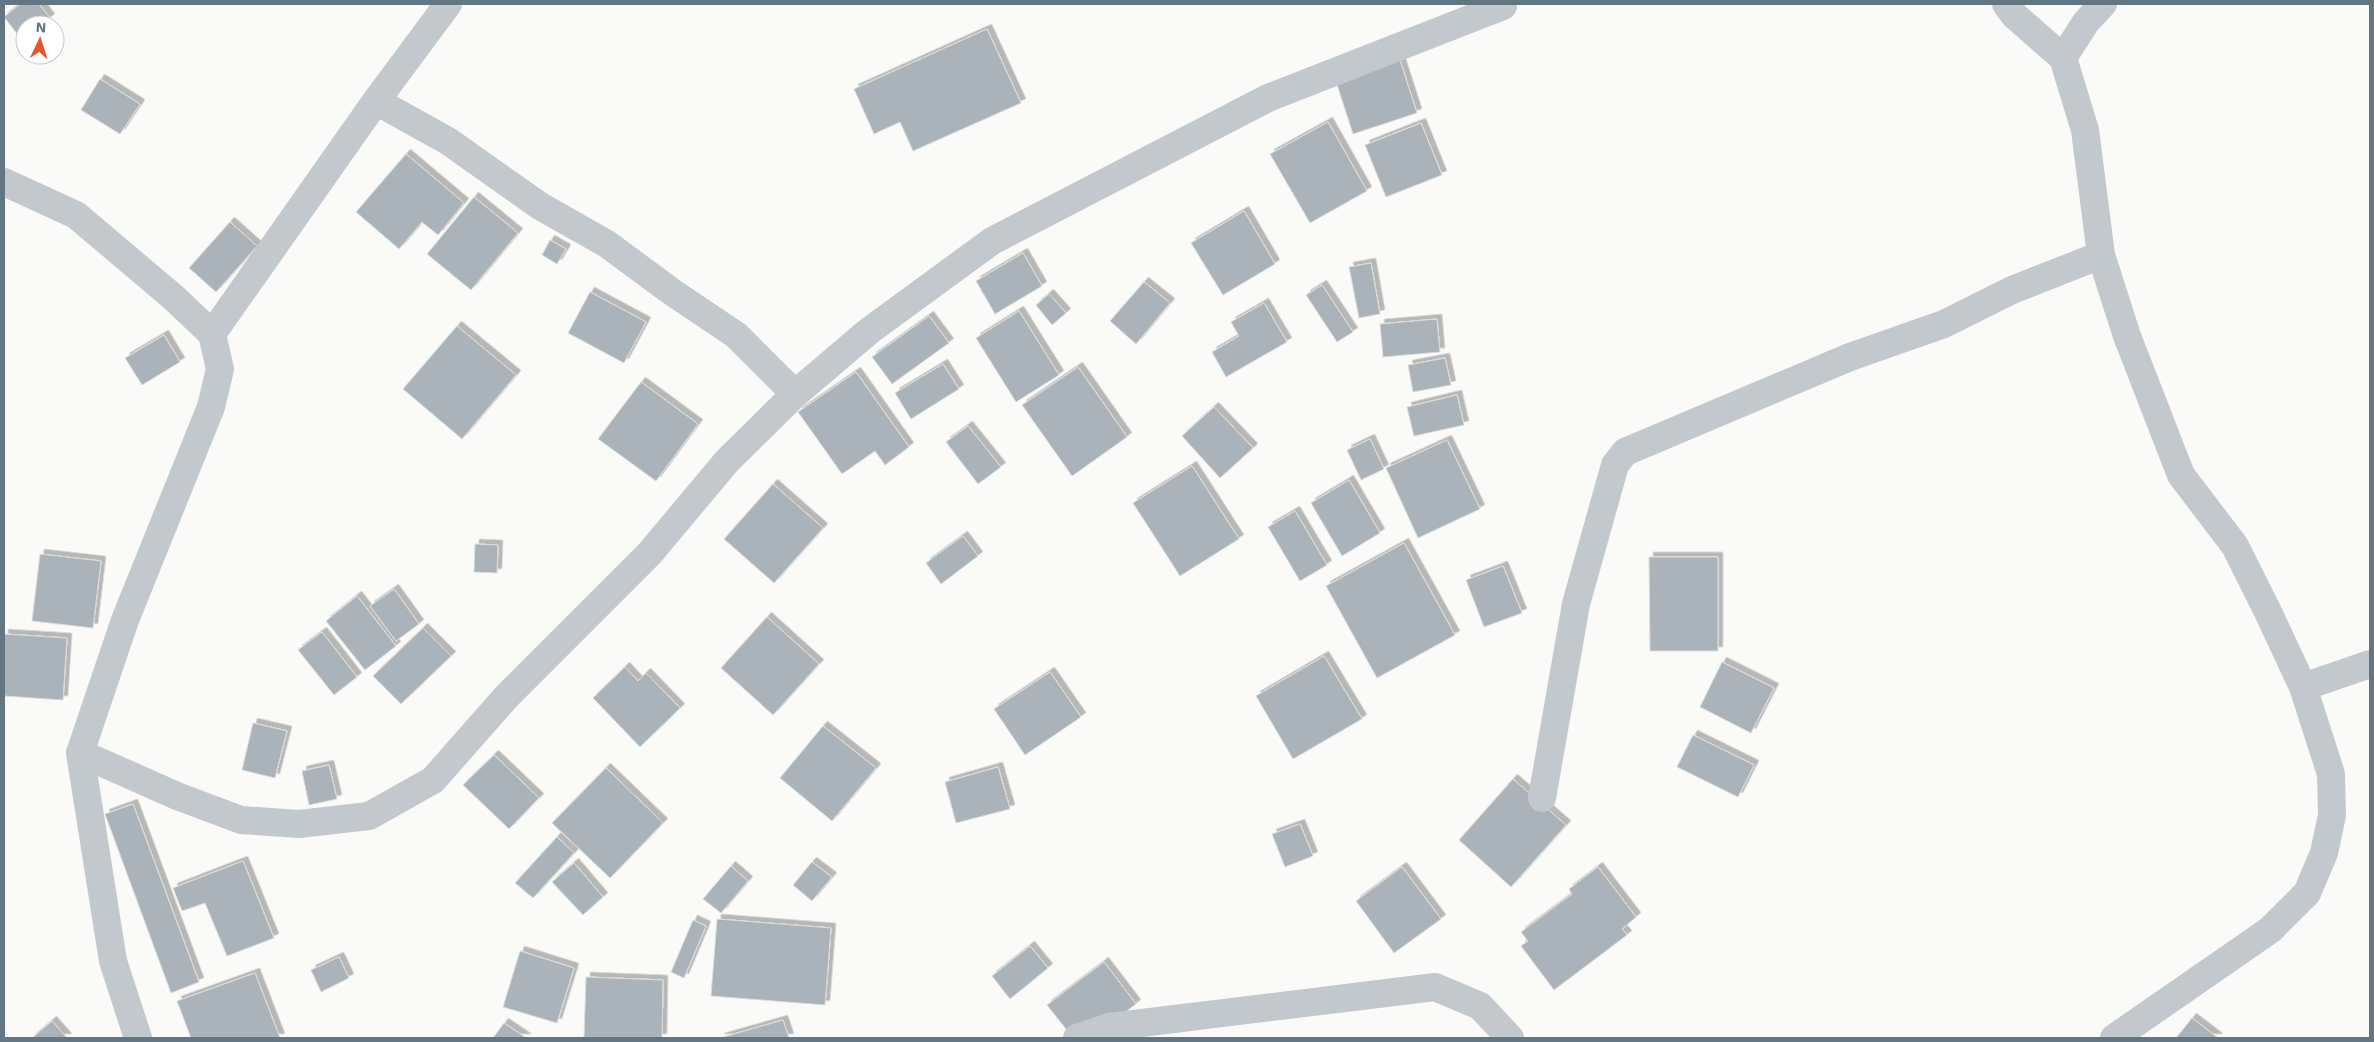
<svg xmlns="http://www.w3.org/2000/svg" width="2374" height="1042" viewBox="0 0 2374 1042" font-family="'Work Sans',sans-serif">
<defs>
<filter id="shadow"><feDropShadow dx="4.5" dy="-4.5" stdDeviation="0" flood-color="#0004"/></filter>
</defs>
<rect width="100%" height="100%" fill="#fafaf8"/>
<!-- building -->
<g fill="#aab3b9" stroke="#dcdcda" filter="url(#shadow)">
<path d="M20,4H39L50,18L41,25H25V38L22,40L4,17Z"/>
<path d="M987,29L1021,103L913,151L900,122L874,134L854,89Z"/>
<path d="M1396,48L1417,113L1353,134L1332,69Z"/>
<path d="M100,79L140,104L120,134L81,110Z"/>
<path d="M1328,122L1367,191L1310,223L1270,154Z"/>
<path d="M1421,123L1442,175L1386,197L1365,145Z"/>
<path d="M406,154L464,203L438,235L422,222L399,249L356,212Z"/>
<path d="M474,197L518,233L471,290L427,254Z"/>
<path d="M1244,211L1275,264L1223,295L1191,243Z"/>
<path d="M230,222L257,246L216,292L189,268Z"/>
<path d="M550,240L566,249L557,264L542,255Z"/>
<path d="M1023,253L1042,286L995,314L976,281Z"/>
<path d="M1371,263L1380,314L1359,318L1349,267Z"/>
<path d="M1144,282L1170,303L1136,344L1110,321Z"/>
<path d="M1322,285L1353,332L1337,342L1306,295Z"/>
<path d="M590,292L646,322L624,363L568,333Z"/>
<path d="M1049,294L1066,313L1052,325L1036,305Z"/>
<path d="M1264,303L1287,342L1226,377L1212,352L1239,336L1231,322Z"/>
<path d="M1019,311L1059,375L1016,402L976,338Z"/>
<path d="M929,316L949,343L892,384L872,357Z"/>
<path d="M1437,319L1440,352L1383,357L1380,324Z"/>
<path d="M457,326L516,375L462,439L403,389Z"/>
<path d="M164,335L180,362L142,385L125,358Z"/>
<path d="M1445,358L1451,385L1413,392L1408,365Z"/>
<path d="M943,364L959,389L911,419L895,393Z"/>
<path d="M1078,367L1127,437L1072,476L1022,405Z"/>
<path d="M856,372L909,447L885,465L875,451L842,474L798,412Z"/>
<path d="M641,382L698,424L656,481L598,439Z"/>
<path d="M1457,395L1464,425L1414,436L1407,407Z"/>
<path d="M1214,407L1253,448L1220,478L1182,436Z"/>
<path d="M968,426L1001,467L978,484L946,442Z"/>
<path d="M1370,439L1384,469L1361,480L1347,450Z"/>
<path d="M1447,440L1480,509L1418,538L1386,468Z"/>
<path d="M1192,466L1239,539L1180,576L1133,503Z"/>
<path d="M1349,480L1380,533L1342,556L1311,503Z"/>
<path d="M773,484L823,528L774,583L724,539Z"/>
<path d="M1295,511L1327,565L1300,581L1268,527Z"/>
<path d="M963,536L978,556L941,584L926,563Z"/>
<path d="M1404,543L1455,635L1377,678L1326,586Z"/>
<path d="M475,544L498,545L497,573L474,572Z"/>
<path d="M40,554L101,561L93,628L32,621Z"/>
<path d="M1649,557H1718V651H1650Z"/>
<path d="M1503,566L1522,613L1484,627L1466,580Z"/>
<path d="M394,589L419,624L396,641L370,606Z"/>
<path d="M357,596L396,646L365,670L326,621Z"/>
<path d="M767,617L819,664L773,715L721,668Z"/>
<path d="M423,628L451,656L401,704L373,676Z"/>
<path d="M322,632L357,677L334,695L298,650Z"/>
<path d="M4,634L67,638L63,700L4,696Z"/>
<path d="M1324,656L1362,719L1293,759L1256,696Z"/>
<path d="M1722,662L1774,688L1751,733L1700,707Z"/>
<path d="M625,667L638,681L646,673L680,708L640,747L593,698Z"/>
<path d="M1050,672L1081,717L1025,755L994,709Z"/>
<path d="M253,723L287,731L275,778L242,770Z"/>
<path d="M823,726L876,768L832,821L780,778Z"/>
<path d="M1693,735L1754,765L1738,797L1677,767Z"/>
<path d="M494,755L539,798L509,829L463,785Z"/>
<path d="M329,765L337,799L309,805L302,771Z"/>
<path d="M998,767L1010,809L956,823L945,782Z"/>
<path d="M606,768L663,823L610,878L552,823Z"/>
<path d="M1513,779L1566,825L1511,887L1459,840Z"/>
<path d="M133,804L199,982L171,993L105,814Z"/>
<path d="M1300,824L1313,856L1285,867L1272,834Z"/>
<path d="M557,837L574,853L533,898L515,883Z"/>
<path d="M243,861L274,938L227,956L205,903L182,911L173,888Z"/>
<path d="M812,862L832,877L812,901L793,885Z"/>
<path d="M574,863L603,897L583,915L552,882Z"/>
<path d="M731,866L748,881L721,913L703,899Z"/>
<path d="M1402,867L1441,919L1394,953L1356,901Z"/>
<path d="M1598,867L1636,917L1622,929L1627,935L1554,990L1521,946L1528,941L1521,932L1572,894L1569,889Z"/>
<path d="M717,919L831,928L825,1005L711,996Z"/>
<path d="M693,920L706,926L684,978L671,972Z"/>
<path d="M1030,946L1048,968L1010,999L992,976Z"/>
<path d="M520,951L574,968L557,1023L503,1007Z"/>
<path d="M339,957L349,978L321,992L311,970Z"/>
<path d="M1104,962L1136,1004L1091,1038H1073L1047,1005Z"/>
<path d="M255,973L280,1038H191L177,1001Z"/>
<path d="M586,977L663,980L662,1038H584Z"/>
<path d="M2192,1018L2218,1038H2176Z"/>
<path d="M783,1020L789,1038H720Z"/>
<path d="M52,1021L67,1038H32Z"/>
<path d="M504,1023L526,1038H493Z"/>
</g>
<g fill="none" stroke-linecap="round" stroke-linejoin="round">
<!-- street -->
<g stroke="#c3c8cc" stroke-width="28">
<path d="M2006,4L2015,16L2063,58"/>
<path d="M2103,4L2086,22L2063,58L2085,130L2101,255L2127,336L2181,475L2235,546L2269,614L2303,687L2331,774L2332,815L2324,853L2307,893L2270,930L2114,1038"/>
<path d="M376,101L448,141L540,206L607,244L672,292L736,335L795,394"/>
<path d="M4,182L76,215L173,297L212,334L220,369L211,407L125,620L80,753L113,961L138,1038"/>
<path d="M212,334L376,101L448,4"/>
<path d="M2303,687L2370,664"/>
<path d="M80,753L177,796L241,820L299,824L369,816L433,780L507,696L650,553L727,461L795,394L869,331L992,241L1268,98L1503,6"/>
<path d="M1542,798L1576,604L1615,465L1625,452L1850,357L1944,324L2012,290L2101,255"/>
<path d="M1077,1038L1109,1027L1435,987L1480,1006L1510,1038"/>
</g>
</g>
<!-- border -->
<rect width="2374" height="1042" fill="none" stroke="#657683" stroke-width="10"/>
<!-- north arrow -->
<g transform="translate(40 40) rotate(4)"><circle r="24" fill="#ffffff" stroke="#c1c8cd"/>
<path d="M0-4L9 19L0 12L-9 19Z" fill="#e4572e"/>
<text y="-8" font-size="14" font-weight="bold" text-anchor="middle" fill="#657683">N</text>
</g>
</svg>
